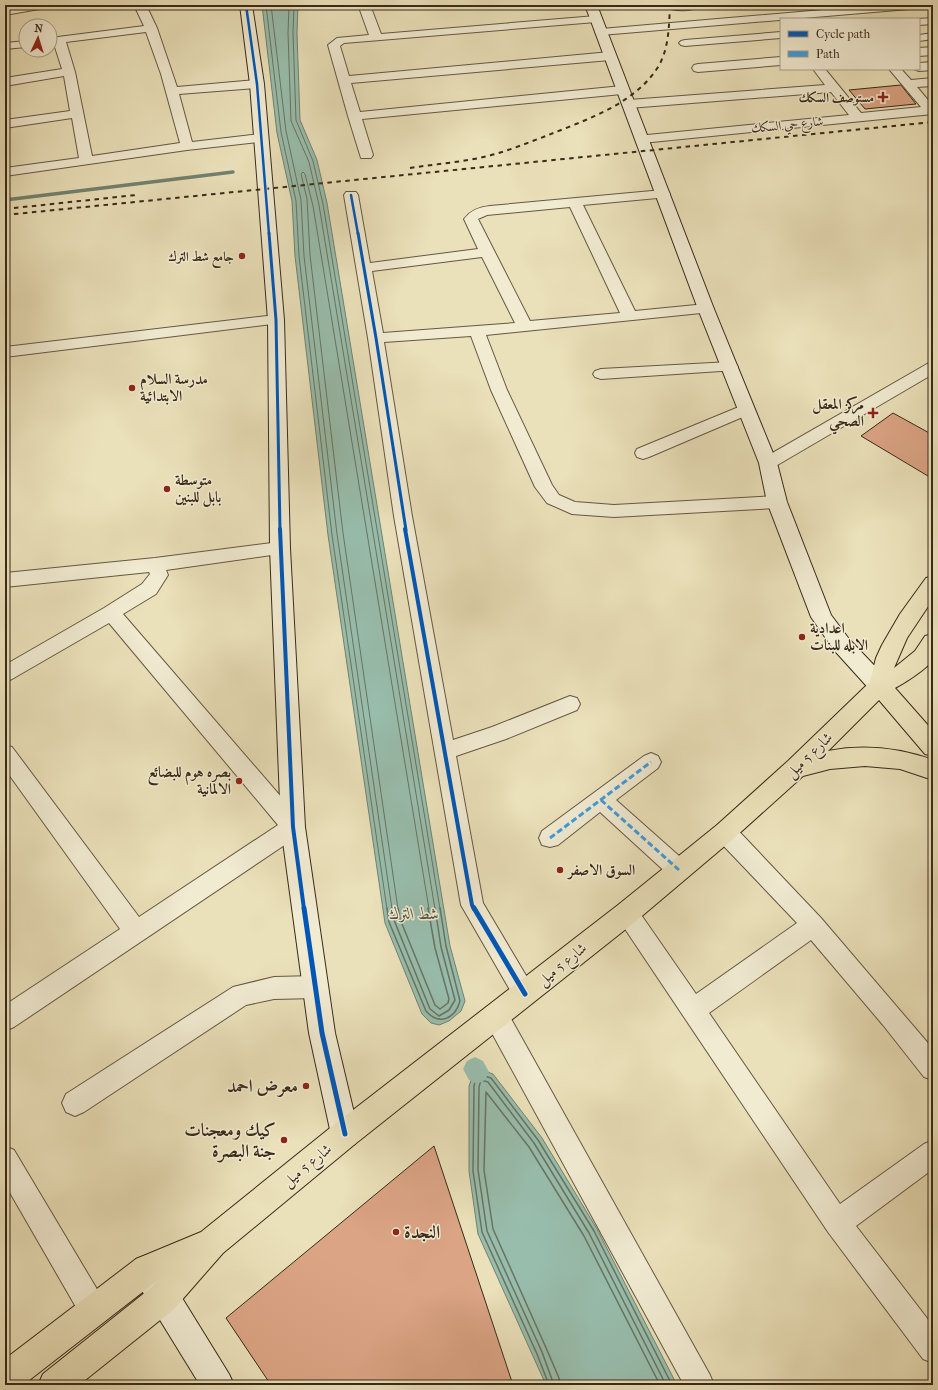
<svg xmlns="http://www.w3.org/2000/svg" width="938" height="1390" viewBox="0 0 938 1390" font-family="'IM FELL French Canon',Amiri,serif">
<rect width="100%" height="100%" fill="#eae0b9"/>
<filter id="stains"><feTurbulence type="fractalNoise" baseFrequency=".005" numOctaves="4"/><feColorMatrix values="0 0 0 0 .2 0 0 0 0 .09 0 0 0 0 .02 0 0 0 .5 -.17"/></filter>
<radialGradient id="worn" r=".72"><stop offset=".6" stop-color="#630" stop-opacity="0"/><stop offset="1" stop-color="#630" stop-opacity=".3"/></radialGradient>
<!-- water -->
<g fill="#98bdac" stroke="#728271">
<path d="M262,5H298L297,33L300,120L317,160L327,203L450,946L465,1001L461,1011L449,1021L439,1025L431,1023L422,1014L385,923L328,535L295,256L292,201L277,133Z"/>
<path d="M482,1070L493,1074L542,1138L597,1229L677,1385H546L478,1234L469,1171V1086C472,1078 473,1072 482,1070Z"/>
</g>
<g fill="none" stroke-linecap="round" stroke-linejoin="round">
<!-- shore-far1 -->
<g stroke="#687462" stroke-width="1">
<path d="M266,5L281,132L296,201L299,256L332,535L387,909"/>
<path d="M271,5L286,131L301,200L304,256L337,534L392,909"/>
<path d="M289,5L288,33L291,121L309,162L319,205L435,909"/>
<path d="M294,5L293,33L296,120L313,161L323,204L440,909"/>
<path d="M398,909L343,533L310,255L307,199L301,174L303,172L305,174L313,206L429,909"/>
</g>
<!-- shore -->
<g stroke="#687462" stroke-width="1.5">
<path d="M387,908L389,922L426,1011C439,1026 455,1019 460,1001L446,946L440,908"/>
<path d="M392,908L394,920L430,1009L439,1016L449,1010L455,1000L441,947L435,908"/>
<path d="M398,908L400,919L435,1005L440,1009L448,1003L449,999L435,948L428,908"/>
<path d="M549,1385L537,1354L482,1232L473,1171L474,1086L476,1078L481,1075L491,1078L538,1140L594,1231L672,1385"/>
<path d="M554,1385L542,1352L487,1231L478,1170L479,1087L481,1080L488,1082L534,1143L589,1233L666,1385"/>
<path d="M560,1385L559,1378L547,1350L493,1229L484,1170L486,1092L529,1147L584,1236L660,1385"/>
</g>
<!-- stream -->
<path stroke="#728271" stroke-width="3.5" d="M5,200L233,172"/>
<!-- canal -->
<path fill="#98bdac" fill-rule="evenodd" d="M475,1057L483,1061L489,1072L485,1080L477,1084L469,1080L463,1069L467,1061Z"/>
</g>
<!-- building -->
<g fill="#dba485" stroke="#392a19">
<path d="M901,85L916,104L865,109L849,90Z"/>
<path d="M893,413L933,435V479L861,436Z"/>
<path d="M434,1146L513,1385H271L226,1318Z"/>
</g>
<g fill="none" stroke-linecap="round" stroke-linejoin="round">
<defs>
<g id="street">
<path d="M26,5H51L45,8L5,15V9Z"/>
<path d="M134,5H146L157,28L177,87L257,80L261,81L263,84L261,87L257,88L179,94L192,142L261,134L266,135L267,138L266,141L187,150L5,176V168L79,158L72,118L5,128V120L70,111L64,76L5,86V78L62,69L54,44H50V38L144,26ZM146,32L161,74L180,143L92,156L75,72L66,42Z"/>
<path d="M671,5H702C696,11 679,11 671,9L669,7Z"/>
<path d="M881,5H927L921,8L601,35L597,34L595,32L597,30L601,29Z"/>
<path d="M366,7L372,10L381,34L596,16L602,19L596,22L344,43L340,46L349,76L610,52L614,54L616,56L614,58L610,60L351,83L360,112L622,86L626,87L628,90L626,93L622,94L362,119L373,155L371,158H361L348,116L328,45L337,38L369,35L360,10Z"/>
<path d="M933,18V24L919,25V19H917Z"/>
<path d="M781,32V38L685,46L681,45L679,43L681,41L685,40Z"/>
<path d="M933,33V39L919,41V35Z"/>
<path d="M26,41V47L5,49V43Z"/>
<path d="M933,47V55L919,56V48Z"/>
<path d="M781,57V65L698,72L694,71L692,68L694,65L698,64Z"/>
<path d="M933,62V70L919,71L914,69H919V63Z"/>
<path d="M813,69H825L861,113L921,107L889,69H901L911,80L933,78V86L917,87L933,106V114L642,143L637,142L636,139L637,136L849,115L831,92L629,108L625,107L623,104L625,101L629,100L825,85Z"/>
<path d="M663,190L668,191L670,194L668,197L583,205L635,311L706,304L711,306L714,309L711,312L486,335L507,390L552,485L559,495L575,502L614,505L777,496L783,498L786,502L783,506L777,508L614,517L572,514L547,503L535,487L491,390L471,336L384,342L412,516L453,740L492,727L570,696L577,698L580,704L577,710L506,739L456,756L483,903L537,994L533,1002L525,1005L517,1002L461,905L394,516L368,338L344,195L346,192H356L358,195L370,263L478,249L464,219C471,210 479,207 490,206ZM570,207L620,313L530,321L478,219L487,215ZM482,257L515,323L383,333L372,271Z"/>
<path d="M276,315L281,317L284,320L281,323L5,357V347Z"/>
<path d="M730,362L736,364L738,367L736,370L601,379L595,377L593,374L595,371L601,369Z"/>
<path d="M933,362V374L774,467L768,469L762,467L760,463L762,459L927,364Z"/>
<path d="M746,404L752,405L754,409L752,413L649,457L643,459L637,457L635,453L637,449Z"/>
<path d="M280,542L286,543L289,548L286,553L166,570L168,575L156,594L123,614L301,820L304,827L301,834L14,1027L5,1031V1005L120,929L5,769V745L12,747L139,917L278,825L109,623L12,679L5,682V665L104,608L142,584L150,574L149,572L5,587V573L155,558Z"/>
<path d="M651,753L658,756L661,762L658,768L616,800L687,863L690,870L687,877L679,880L671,877L600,812L558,845L550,847L542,845L539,838L542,831L644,756Z"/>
<path d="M725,823L733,825L821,918L933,1049V1080L924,1077L883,1025L811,940L709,1013L840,1204L924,1144L933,1140V1169L856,1226L933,1326V1363L923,1359L828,1232L619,920L616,913L619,906L627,903L635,906L696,994L797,923L717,839L714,832L717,825Z"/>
<path d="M316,976L324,979L328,987L324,995L316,998L274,999L246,1005L84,1112L75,1116L66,1112L62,1103L66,1094L233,987L274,977Z"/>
<path d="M496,1005L505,1008L710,1375L714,1385H684L487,1024L484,1016L487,1008Z"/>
<path d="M5,1146L14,1150L104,1301L108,1311L104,1321L94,1325L84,1321L5,1184Z"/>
</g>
<g id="secondary">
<path d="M240,5H252L264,84L284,320L290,548L305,827L335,1033L359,1134L355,1144L345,1148L335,1144L331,1134L309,1033L281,827L270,548L268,320L250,84Z"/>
<path d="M585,5H597L714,309L777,463L787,502L831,615L849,639L888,680L891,686L888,692L880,695L872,692L834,650L811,617L767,502L759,463L698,309Z"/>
<path d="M147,1255L158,1259L229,1374L234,1385H200L136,1281L132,1270L136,1259Z"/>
</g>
<path id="primary" d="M933,576V599L907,638L894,668L915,651L925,636L933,634C933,641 935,653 933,659C930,667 903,684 895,688L933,731V756L925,754L879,700L828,751C864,744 899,748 933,760V780L900,769L865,766L830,769L803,776L733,839L636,921L355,1144L223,1253L174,1309L79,1385H38L43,1374L152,1287L158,1280L23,1385H5V1359L136,1259L201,1232L335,1124L618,905L717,825L788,761L870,682L876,658L882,645L900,614L926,578Z"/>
</defs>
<!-- street casing -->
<use href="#street" stroke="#655841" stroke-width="2"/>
<!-- secondary casing -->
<use href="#secondary" stroke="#392a19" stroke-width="2"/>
<!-- primary casing -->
<use href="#primary" stroke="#392a19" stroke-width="2"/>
<!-- street -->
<use href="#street" fill="#f1ebd2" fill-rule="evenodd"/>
<!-- secondary -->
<use href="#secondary" fill="#f1ebd2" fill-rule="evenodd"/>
<!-- primary -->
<use href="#primary" fill="#eae0b9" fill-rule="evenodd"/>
<!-- rail -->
<g stroke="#392a19" stroke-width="2" stroke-dasharray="4.5 4.5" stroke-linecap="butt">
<path d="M410,168C436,164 463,162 488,156C508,151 527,143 546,136C585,120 634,105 658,67C669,49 669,26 670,5"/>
<path d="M5,209L136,195"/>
<path d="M5,215L933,122"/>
</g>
<!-- quiet -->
<g stroke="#3e9cdf" stroke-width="3" stroke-dasharray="6 3" stroke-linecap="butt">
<path d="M601,800L679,870"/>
<path d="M550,838L651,762"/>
</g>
<defs>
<g id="cycleway-far3">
<path d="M246,5L257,84L269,234"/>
<path d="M351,195L358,234"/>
</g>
<g id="cycleway-far2">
<path d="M269,233L276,320L280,530"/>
<path d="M358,233L376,338L406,530"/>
</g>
<g id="cycleway-far1">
<path d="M280,529L293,827L304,909"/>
<path d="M405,529L472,905L474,909"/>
</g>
<g id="cycleway">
<path d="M304,908L322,1033L345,1134"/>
<path d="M474,908L525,994"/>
</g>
</defs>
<!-- cycleway-far3 casing -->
<use href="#cycleway-far3" stroke="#f1ebd2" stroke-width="4"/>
<!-- cycleway-far2 casing -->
<use href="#cycleway-far2" stroke="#f1ebd2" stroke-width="5"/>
<!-- cycleway-far1 casing -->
<use href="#cycleway-far1" stroke="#f1ebd2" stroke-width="6"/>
<!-- cycleway casing -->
<use href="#cycleway" stroke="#f1ebd2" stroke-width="8"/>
<!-- cycleway-far3 -->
<use href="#cycleway-far3" stroke="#0057b8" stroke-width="2.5"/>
<!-- cycleway-far2 -->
<use href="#cycleway-far2" stroke="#0057b8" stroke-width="3"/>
<!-- cycleway-far1 -->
<use href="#cycleway-far1" stroke="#0057b8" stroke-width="4"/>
<!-- cycleway -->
<use href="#cycleway" stroke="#0057b8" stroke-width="5"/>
</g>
<!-- markers -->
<g fill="#8f2418" stroke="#f1ebd2" stroke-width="1.5">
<path d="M881 91h4v4h4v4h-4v4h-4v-4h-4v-4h4z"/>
<circle cx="242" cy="256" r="4"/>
<circle cx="132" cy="388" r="4"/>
<path d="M871 407h4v4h4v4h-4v4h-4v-4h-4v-4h4z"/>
<circle cx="167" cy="489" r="4"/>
<circle cx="802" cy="637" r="4"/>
<circle cx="239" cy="781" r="4"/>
<circle cx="560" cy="870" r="4"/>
<circle cx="306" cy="1086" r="4"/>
<circle cx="284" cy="1140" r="4"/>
<circle cx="396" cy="1232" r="4"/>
</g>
<g text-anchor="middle" stroke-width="3" stroke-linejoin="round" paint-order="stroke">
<!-- far-poi labels -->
<g font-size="13" font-weight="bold" fill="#392a19" stroke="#f1ebd2" text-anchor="end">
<text x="874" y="102">مستوصف السكك</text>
<text x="234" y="261">جامع شط الترك</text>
</g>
<!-- far-street labels -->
<g font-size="13" fill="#392a19" stroke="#f1ebd2">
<text transform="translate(787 124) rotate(-6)" y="5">شارع حي السكك</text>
</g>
<!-- poi labels -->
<g font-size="15" font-weight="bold" fill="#392a19" stroke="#f1ebd2" text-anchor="start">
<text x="140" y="384">مدرسة السلام<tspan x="140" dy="17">الابتدائية</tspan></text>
<text x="864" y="409" text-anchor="end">مركز المعقل<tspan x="864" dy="17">الصحي</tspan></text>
<text x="175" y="485">متوسطة<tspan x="175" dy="17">بابل للبنين</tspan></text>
<text x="810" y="633">اعدادية<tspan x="810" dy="17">الابله للبنات</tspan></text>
<text x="231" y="777" text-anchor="end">بصره هوم للبضائع<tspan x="231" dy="17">الالمانية</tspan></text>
<text x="568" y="875">السوق الاصفر</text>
</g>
<!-- street labels -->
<g font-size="15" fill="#392a19" stroke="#f1ebd2">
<text transform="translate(809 755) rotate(-44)" y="5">شارع 5 ميل</text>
<text transform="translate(562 964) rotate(-39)" y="5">شارع 5 ميل</text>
<text transform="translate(307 1165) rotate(-39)" y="5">شارع 5 ميل</text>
</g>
<!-- water labels -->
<g font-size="16" font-style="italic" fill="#514f3e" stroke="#f1ebd2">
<text x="414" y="919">شط الترك</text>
</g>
<!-- near-poi labels -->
<g font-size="18" font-weight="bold" fill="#392a19" stroke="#f1ebd2" text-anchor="end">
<text x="298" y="1092">معرض احمد</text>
<text x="276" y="1136">كيك ومعجنات<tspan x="276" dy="21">جنة البصرة</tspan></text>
<text x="404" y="1238" text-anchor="start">النجدة</text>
</g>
</g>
<!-- margin -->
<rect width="938" height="1390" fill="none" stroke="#eae0b9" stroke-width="20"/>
<rect x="6" y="6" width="926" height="1378" fill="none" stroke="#392a19" stroke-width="2"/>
<rect x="10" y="10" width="918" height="1370" fill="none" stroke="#392a19"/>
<!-- legend -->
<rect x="780" y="18" width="140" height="52" fill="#f1ebd2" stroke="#a79e88"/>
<rect x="788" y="31" width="20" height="6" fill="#0057b8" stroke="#a79e88"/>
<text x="816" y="38" font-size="12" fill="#392a19">Cycle path</text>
<rect x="788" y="51" width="20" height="6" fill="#3e9cdf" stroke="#a79e88"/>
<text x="816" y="58" font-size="12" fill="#392a19">Path</text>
<!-- north arrow -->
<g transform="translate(38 38) rotate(4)"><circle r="19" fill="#f1ebd2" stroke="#a79e88"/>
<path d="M0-3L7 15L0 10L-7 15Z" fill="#8f2418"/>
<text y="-6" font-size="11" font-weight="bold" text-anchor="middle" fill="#392a19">N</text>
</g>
<rect width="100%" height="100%" filter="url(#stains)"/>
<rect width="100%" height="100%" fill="url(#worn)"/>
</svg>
